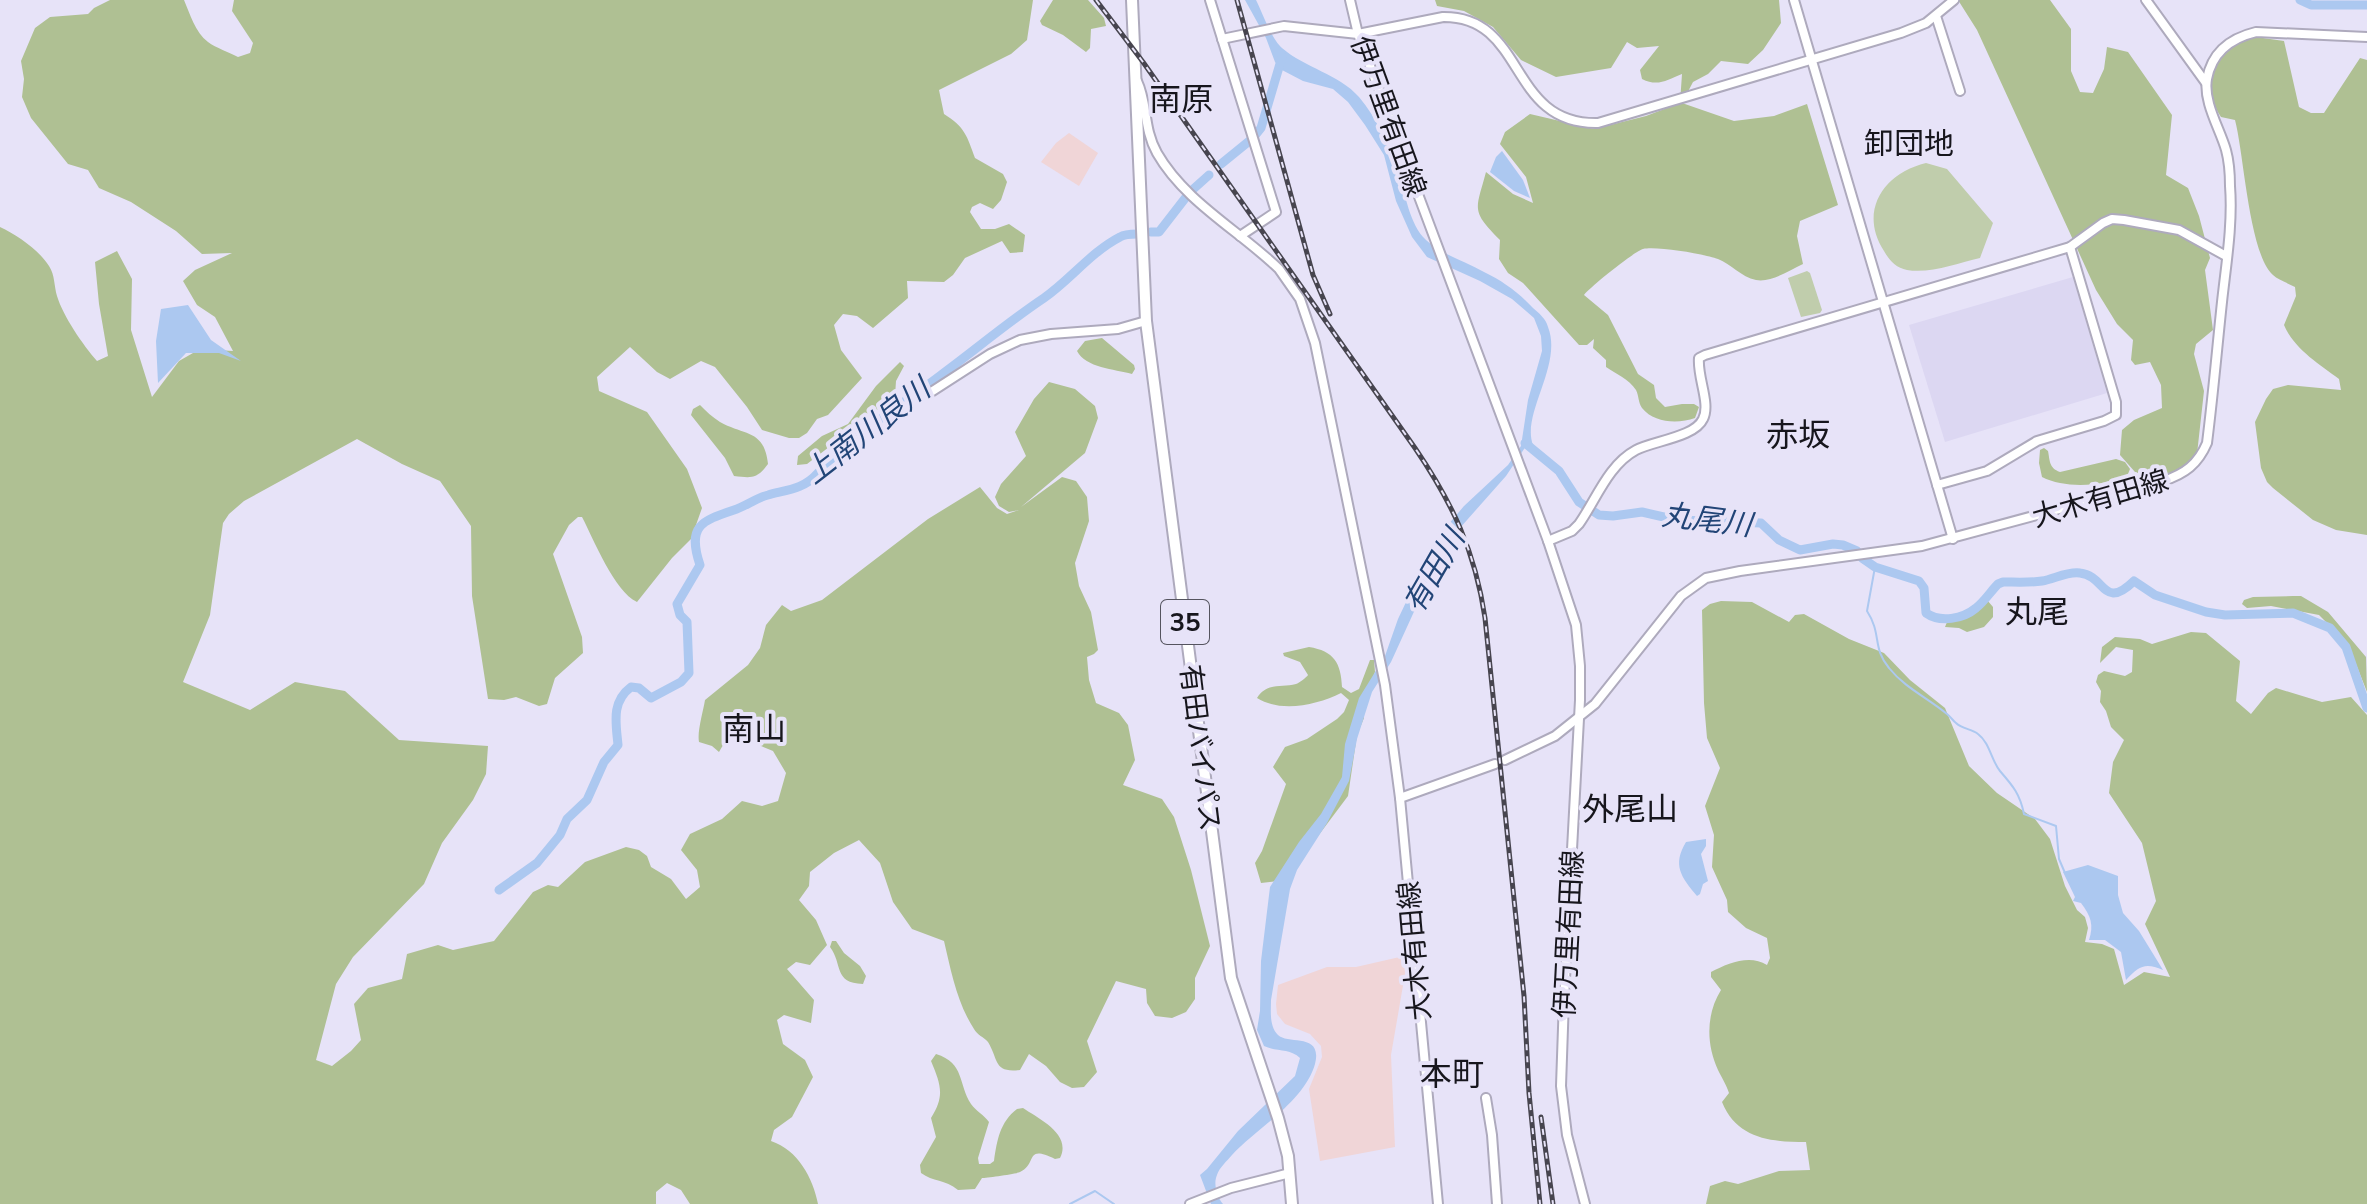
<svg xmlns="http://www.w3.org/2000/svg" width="2367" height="1204" viewBox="0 0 2367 1204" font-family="'Nunito Sans','Noto Sans JP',sans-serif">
<rect width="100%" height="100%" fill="#e7e3f8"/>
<!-- built -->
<path fill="#dcd7f2" d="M2073,277L2107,393L1945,442L1909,325Z"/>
<!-- education -->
<g fill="#f0d5d7">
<path d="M1069,133L1098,153L1079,186L1041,162L1056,143Z"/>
<path d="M1404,956L1405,974L1391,1055L1395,1147L1320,1161L1309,1089L1322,1057L1321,1046L1310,1034L1285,1024L1277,1014L1276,1004L1278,985L1327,967H1356Z"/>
</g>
<!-- green -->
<g fill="#c0cdac">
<path d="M1926,163L1947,169L1993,223L1980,258C1958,263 1930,274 1907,270C1896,268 1889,260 1884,251C1858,211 1884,173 1926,163Z"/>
<path d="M1807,271L1810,273L1822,310L1820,313L1801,317L1788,278Z"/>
</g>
<!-- forest -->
<g fill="#afc093">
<path d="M110,0H184C190,14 195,32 208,42C216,48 229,52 238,57L250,53L253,43L232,11L234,0H1033L1027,40L1011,54L939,90L944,114C965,127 967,136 975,158L1003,174L1007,182L1001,200L993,209L980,203L972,207L970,212L981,229H995L1009,224L1025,235L1023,252L1010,253L1002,241L965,258L953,275L944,282L907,281L908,298L873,328L857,316L843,314L834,325L841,350L862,378L828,415L817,419L807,433L799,438H789L762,430L747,407L715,367L701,361L670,379L657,372L630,347L597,377L599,391L647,412L687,469L702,508L691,539L672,558L637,602C614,591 594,540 582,517H578L569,525L553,554L582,637L583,653L555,678L547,704L539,706L516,697L504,700L488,699L472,596L471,526L440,481L402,464L357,439L244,501L229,514L223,523L210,615L183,682L250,710L295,682L345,691L399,740L488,746L486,774L473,800L442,843L424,884L353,957L336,984L316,1060L332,1066L351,1051L361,1040L354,1004L368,988L402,979L407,954L438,945L453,950L494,941L533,892L548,885L558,887L585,862L626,847L639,850L647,856L651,867L671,879L686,899L700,887L697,870L681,850L690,834L722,819L742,801L762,806L778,801L786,773L773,751L730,733L719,752L712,746L699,742C697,732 703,712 705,700L748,665L760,648L766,625L782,605L791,611L822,600L928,519L980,487L997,508L1007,514L1019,510L1009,512L999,506L995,497L1001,484L1026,456L1015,432L1034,399L1049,382L1075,389L1095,406L1098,418L1085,453L1021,507L1062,477L1076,481L1087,497L1089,521L1075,563L1079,586L1091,612L1098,650L1094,654L1087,657L1089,680L1096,703L1119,713L1128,725L1135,760L1123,785L1162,799L1174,817L1191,870L1210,946L1195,978V999L1186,1012L1172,1018L1155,1016L1147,1003L1146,989L1116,981L1087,1041L1097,1072L1084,1087L1072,1088L1060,1082L1046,1066L1029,1054L1020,1070C993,1073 999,1060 988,1042C984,1037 977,1035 974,1029C957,1003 951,971 944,941L912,929L893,902L880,863L859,840L834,853L810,872L809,886L799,900L816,920L827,945L810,965L796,962L787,969L814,1000L811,1023L784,1015L777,1020L783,1044L805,1060L813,1077L792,1117L774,1130L771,1141C798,1150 813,1178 818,1204H690L681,1190L667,1183L656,1192V1204H0V227C17,235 39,250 49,266C55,275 54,286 57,296C63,316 83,345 97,361L108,356L99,304L95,262L117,251L132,279L131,330L152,397L179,361L200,349L233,351L215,317L197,305L183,281L195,270L232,253L202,254L176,231L131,202L99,188L88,170L68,164L31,118L22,97L24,79L21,61L35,28L50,17L88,14L94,8Z"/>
<path d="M1053,0H1088L1104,18L1106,26L1091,29L1090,48L1086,52L1063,35L1042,25L1040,21Z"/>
<path d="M1435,0H1779L1781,23L1763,50L1748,64L1721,61L1708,74L1693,82L1682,103L1734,121L1774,116L1807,104L1838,205L1800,221L1797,236L1803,264C1790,270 1771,283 1756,280C1741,277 1731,264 1718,259C1704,254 1657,246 1643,249C1635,251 1590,287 1584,295L1608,315L1638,374L1654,385L1656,398L1665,407L1682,404H1694L1699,407L1695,418C1678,424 1654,423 1642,408C1638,402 1639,396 1636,390C1629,379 1616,374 1606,367V360L1593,348L1594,339L1587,345H1579L1523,283L1508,273L1499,259L1500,240C1470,210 1476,210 1486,172L1513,194L1533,203L1526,177L1500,144L1505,132L1530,114L1594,129L1646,116L1680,103L1682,74C1667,80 1658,87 1642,79L1640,70L1659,46L1637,48L1627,42L1611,68L1556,77L1521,60L1493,27L1464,11L1437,6Z"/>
<path d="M1958,0H2050L2071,29V71L2080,92L2093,93L2104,69L2107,47L2128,52L2172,115L2166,175L2188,188L2199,216L2210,258L2205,270L2213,330L2196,344L2194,354L2204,391L2197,454L2181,469L2152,480L2135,472L2120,455L2122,430L2134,420L2162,408L2161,385L2150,362L2135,365L2131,360L2133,340L2117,324L2096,290L1977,30Z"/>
<path d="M2256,37L2284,41L2299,107L2311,113H2324L2360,58L2367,60V535L2336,530L2313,520L2273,488L2267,482L2261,468L2255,422L2266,399L2273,389L2288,385L2341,390L2339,379C2319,364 2294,349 2284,325L2296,296L2295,287C2288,283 2278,280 2273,275C2249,254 2244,154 2235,120L2221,117C2206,94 2205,64 2231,47C2238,42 2248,40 2256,37Z"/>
<path d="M1102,338L1134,365L1135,369L1132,374C1114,369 1086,368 1077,351L1085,341Z"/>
<path d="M900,362L904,366L896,381L895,396L807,464L797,465L798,456L822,436L848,424L876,386Z"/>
<path d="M700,405C706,411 712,417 720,422C745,436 764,429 768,464C757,479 752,478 734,476L725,458L691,415L693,409Z"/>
<path d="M2044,448L2048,451C2050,461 2049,468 2060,472L2116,459L2125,462L2130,469L2128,474C2104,487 2066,489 2042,477L2039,463L2040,450Z"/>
<path d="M2293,596H2301L2328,612L2366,657L2367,692L2348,644L2319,615L2271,606L2247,608L2242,604L2244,600L2253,597Z"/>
<path d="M1987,600L1993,607V617L1984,627L1967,632L1959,628L1945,627L1947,622L1978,610Z"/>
<path d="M1721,601L1752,602L1789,622L1795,615L1804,614L1849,639L1884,653L1910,680L1945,708L1969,766L1997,793L2035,819L2050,839L2065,886L2077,910L2085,917L2088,928L2085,942L2102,944L2114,949L2124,985L2144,972L2170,977L2145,924L2156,901L2142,843L2109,793L2113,762L2124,740L2111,727L2106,711L2100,702L2101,691L2096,682L2098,675L2104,671L2125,676L2132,672L2133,650L2116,647L2100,663L2102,647L2115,637L2140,639L2152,644L2191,632L2206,633L2240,661L2236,701L2251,714L2268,693L2276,688L2322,702L2351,697L2367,715V1204H1706L1710,1186L1725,1181L1738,1184L1779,1171L1810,1170L1806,1142C1771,1142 1737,1139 1722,1102L1729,1093C1726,1084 1722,1078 1718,1070C1706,1044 1706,1014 1721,990L1711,977V972C1728,963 1750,954 1767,965L1770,958L1767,938L1746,928L1728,912L1727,900L1712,867L1714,835L1705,806L1720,768L1707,738L1704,703L1702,610L1710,604Z"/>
<path d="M1309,647C1334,651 1341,663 1342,687L1351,693L1359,689L1370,660H1374L1375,672L1360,707L1364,718L1357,735L1348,796L1285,880L1261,883L1255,863L1262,851L1286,784L1273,767L1285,747L1307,739L1337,719L1344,712L1349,700L1341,693C1317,705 1281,713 1257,698C1267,682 1282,688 1296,684C1299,683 1307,677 1308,675L1300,662L1284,656L1283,653Z"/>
<path d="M832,941H836L844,953L860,966L866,976L863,984C833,983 843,964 830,947Z"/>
<path d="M936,1054C965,1063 958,1084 971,1104C976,1111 984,1115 989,1122L978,1158L979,1164H990L994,1161C997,1140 1000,1122 1017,1109L1023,1108C1039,1119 1072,1134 1060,1158L1055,1159C1024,1144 1038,1164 1020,1172C1016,1174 986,1178 982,1178L975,1189L958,1190C945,1179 933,1182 921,1173L920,1165L936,1137L931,1118C945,1096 941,1085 931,1061Z"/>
</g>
<!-- water -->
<g fill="#acc8f0">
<path d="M1245,0H1256C1262,12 1272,40 1282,48C1305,68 1339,74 1359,97C1377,118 1389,147 1398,173C1406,194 1409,224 1426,240C1442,255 1465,261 1484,272C1503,281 1519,293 1533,308C1539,313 1546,319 1548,327C1563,365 1521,414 1533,445L1526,446L1506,476L1444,546L1391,662L1372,692L1357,739L1349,781L1327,823L1297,870L1290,889L1271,1000C1271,1011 1269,1026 1278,1035C1288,1045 1323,1032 1315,1064C1304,1102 1257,1128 1232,1155C1227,1161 1219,1168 1217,1175C1213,1184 1217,1197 1223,1204H1211L1200,1175L1207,1169L1238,1131L1295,1076L1300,1058C1290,1048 1277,1052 1264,1046L1257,1030L1260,1011L1261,961L1270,887L1299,842L1321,814L1342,777L1345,744L1359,698L1385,656L1398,619L1436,539L1464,506L1508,465L1521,446L1528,400L1542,351L1541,336L1534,318L1512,299L1480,281L1427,257L1412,237L1396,201L1384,155L1365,125L1348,102L1333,89L1303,81L1282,70L1275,62L1266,38Z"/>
<path d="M1502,151L1523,180L1530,198L1514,191L1490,172L1496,157Z"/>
<path d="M188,305L211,340L241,361L219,353H186L158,383L156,341L161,309Z"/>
<path d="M1706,839V846L1701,854L1708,881L1703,884L1700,894L1697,896C1681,877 1672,865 1686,842Z"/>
<path d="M2088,865L2118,876V895L2123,913L2139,931L2163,970C2145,962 2139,966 2126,980L2121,952L2105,940H2089C2094,925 2091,916 2081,903L2073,901L2075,897L2063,872Z"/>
</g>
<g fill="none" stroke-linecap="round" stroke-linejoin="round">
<!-- stream -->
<g stroke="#acc8f0" stroke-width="2">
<path d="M1875,567L1867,611C1882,634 1872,648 1889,668C1905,688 1928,698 1947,714C1951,717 1953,721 1956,723C1962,729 1972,729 1978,734C1990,743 1991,760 2000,771C2013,786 2020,794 2024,814L2056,826L2059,859L2065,873"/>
<path d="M1070,1204L1095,1191L1114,1204"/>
</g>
<!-- river -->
<g stroke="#acc8f0" stroke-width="9">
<path d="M2300,0L2311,5H2367"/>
<path d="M1221,164L1253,138L1261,128L1282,57"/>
<path d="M1151,232H1159L1190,192L1209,175"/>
<path d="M1525,443L1559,471L1579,502L1599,515L1613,516L1642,512L1677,520L1761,523L1779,540L1800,550L1833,544L1843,545L1857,551L1862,558L1875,567L1919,581L1924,588L1926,613C1940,623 1963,619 1976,608C1984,602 1991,591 1998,584L2003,582C2015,582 2029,583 2042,581C2054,579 2068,571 2080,573C2106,576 2103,611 2134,581L2155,595L2206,612L2225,615L2293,613L2330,628L2346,647L2367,708"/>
<path d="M499,890L537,863L560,835L567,819L587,800L604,762L618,745C616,723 611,702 631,687L639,688L651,698L681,682L689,673L687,622L680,615L677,604L700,565C687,526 701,521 734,510C746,506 756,498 768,495C786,490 804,489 817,474C852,435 899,407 941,375C975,350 1008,322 1044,298C1070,280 1091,252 1120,237C1125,234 1132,234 1137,234"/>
</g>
<defs>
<g id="secondary">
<path d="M1210,0L1276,212L1240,236"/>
<path d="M1350,0L1358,34L1548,541L1576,625L1580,666V700L1564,999L1561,1086L1567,1135L1585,1204"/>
<path d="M1794,0L1953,539"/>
<path d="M2146,0L2206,83"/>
<path d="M1936,16L1960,91"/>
<path d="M1222,39L1284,26L1358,34L1443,17C1527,16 1507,125 1598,123L1901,33L1926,23L1954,0"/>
<path d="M1137,81C1148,104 1143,128 1157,153C1185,202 1240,231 1279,269L1300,299L1315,343L1385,685L1400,798"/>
<path d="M928,394L990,354L1020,340L1051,334L1118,329L1146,321"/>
<path d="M1937,485L1987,471L2037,441L2104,421L2116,415V402L2070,247"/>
<path d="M1548,541L1572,531L1579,524C1596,500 1608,465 1636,450C1653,441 1695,437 1703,419C1711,404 1697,377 1699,358L1705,355L2070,247L2103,223L2112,219L2124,220L2179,230L2226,256"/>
<path d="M1505,760L1555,736L1595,704L1681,596L1706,578L1740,571L1922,546L2163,481C2185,474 2198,464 2207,443C2213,396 2217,349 2222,302C2226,265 2233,224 2230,186C2230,175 2229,161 2226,150C2220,129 2203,102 2207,79C2212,52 2231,38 2256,32L2367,37"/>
<path d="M1486,1098L1492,1135L1497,1204"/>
<path d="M1190,1204L1231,1188L1290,1173"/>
<path d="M1438,1204L1400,798L1495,764"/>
</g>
<path id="highway" d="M1132,0L1146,321L1231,978L1278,1118L1288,1156L1292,1204"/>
</defs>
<!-- secondary casing -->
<use href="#secondary" stroke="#aeaabd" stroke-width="12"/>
<!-- highway casing -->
<use href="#highway" stroke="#aeaabd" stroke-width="14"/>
<!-- secondary -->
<use href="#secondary" stroke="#fff" stroke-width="8"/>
<!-- highway -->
<use href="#highway" stroke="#fff" stroke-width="10"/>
<defs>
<g id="rail">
<path d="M1096,0L1143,62L1415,448C1453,504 1475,551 1485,618L1524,996L1529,1093L1540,1204"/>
<path d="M1237,0L1313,275L1330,314"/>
<path d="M1541,1117L1553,1204"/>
</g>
</defs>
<!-- rail casing -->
<use href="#rail" stroke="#47454f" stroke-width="5"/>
<!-- rail -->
<use href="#rail" stroke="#e7e3f8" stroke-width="2" stroke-dasharray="6" stroke-linecap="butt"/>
</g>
<g text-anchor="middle" stroke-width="8" stroke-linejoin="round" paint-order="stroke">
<!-- shield labels -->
<rect fill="#e7e3f8" stroke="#55545f" stroke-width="2" x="1161" y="600" width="48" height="44" rx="6"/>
<g font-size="26" font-weight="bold" fill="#17161d">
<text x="1185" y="631">35</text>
</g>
<!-- street labels -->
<g font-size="28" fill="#17161d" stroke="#e7e3f8">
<text transform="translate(1389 116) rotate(70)" y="10">伊万里有田線</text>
<text transform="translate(2100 498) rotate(-16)" y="10">大木有田線</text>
<text transform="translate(1201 748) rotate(83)" y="10">有田バイパス</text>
<text transform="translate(1568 934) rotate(-87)" y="10">伊万里有田線</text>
<text transform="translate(1414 951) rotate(-95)" y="10">大木有田線</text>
</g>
<!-- neighbourhood labels -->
<g font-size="30" fill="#17161d" stroke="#e7e3f8">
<text x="1909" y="154">卸団地</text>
</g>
<!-- water labels -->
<g font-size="30" font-style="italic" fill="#224577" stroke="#e7e3f8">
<text transform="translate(867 431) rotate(-38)" y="10">上南川良川</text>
<text transform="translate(1707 520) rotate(7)" y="10">丸尾川</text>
<text transform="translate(1434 571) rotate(-60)" y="10">有田川</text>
</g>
<!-- quarter labels -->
<g font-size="32" fill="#17161d" stroke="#e7e3f8">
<text x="1181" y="110">南原</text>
<text x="1798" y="446">赤坂</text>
<text x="2037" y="623">丸尾</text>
<text x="754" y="740">南山</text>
<text x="1630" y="820">外尾山</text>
<text x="1452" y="1085">本町</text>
</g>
</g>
</svg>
